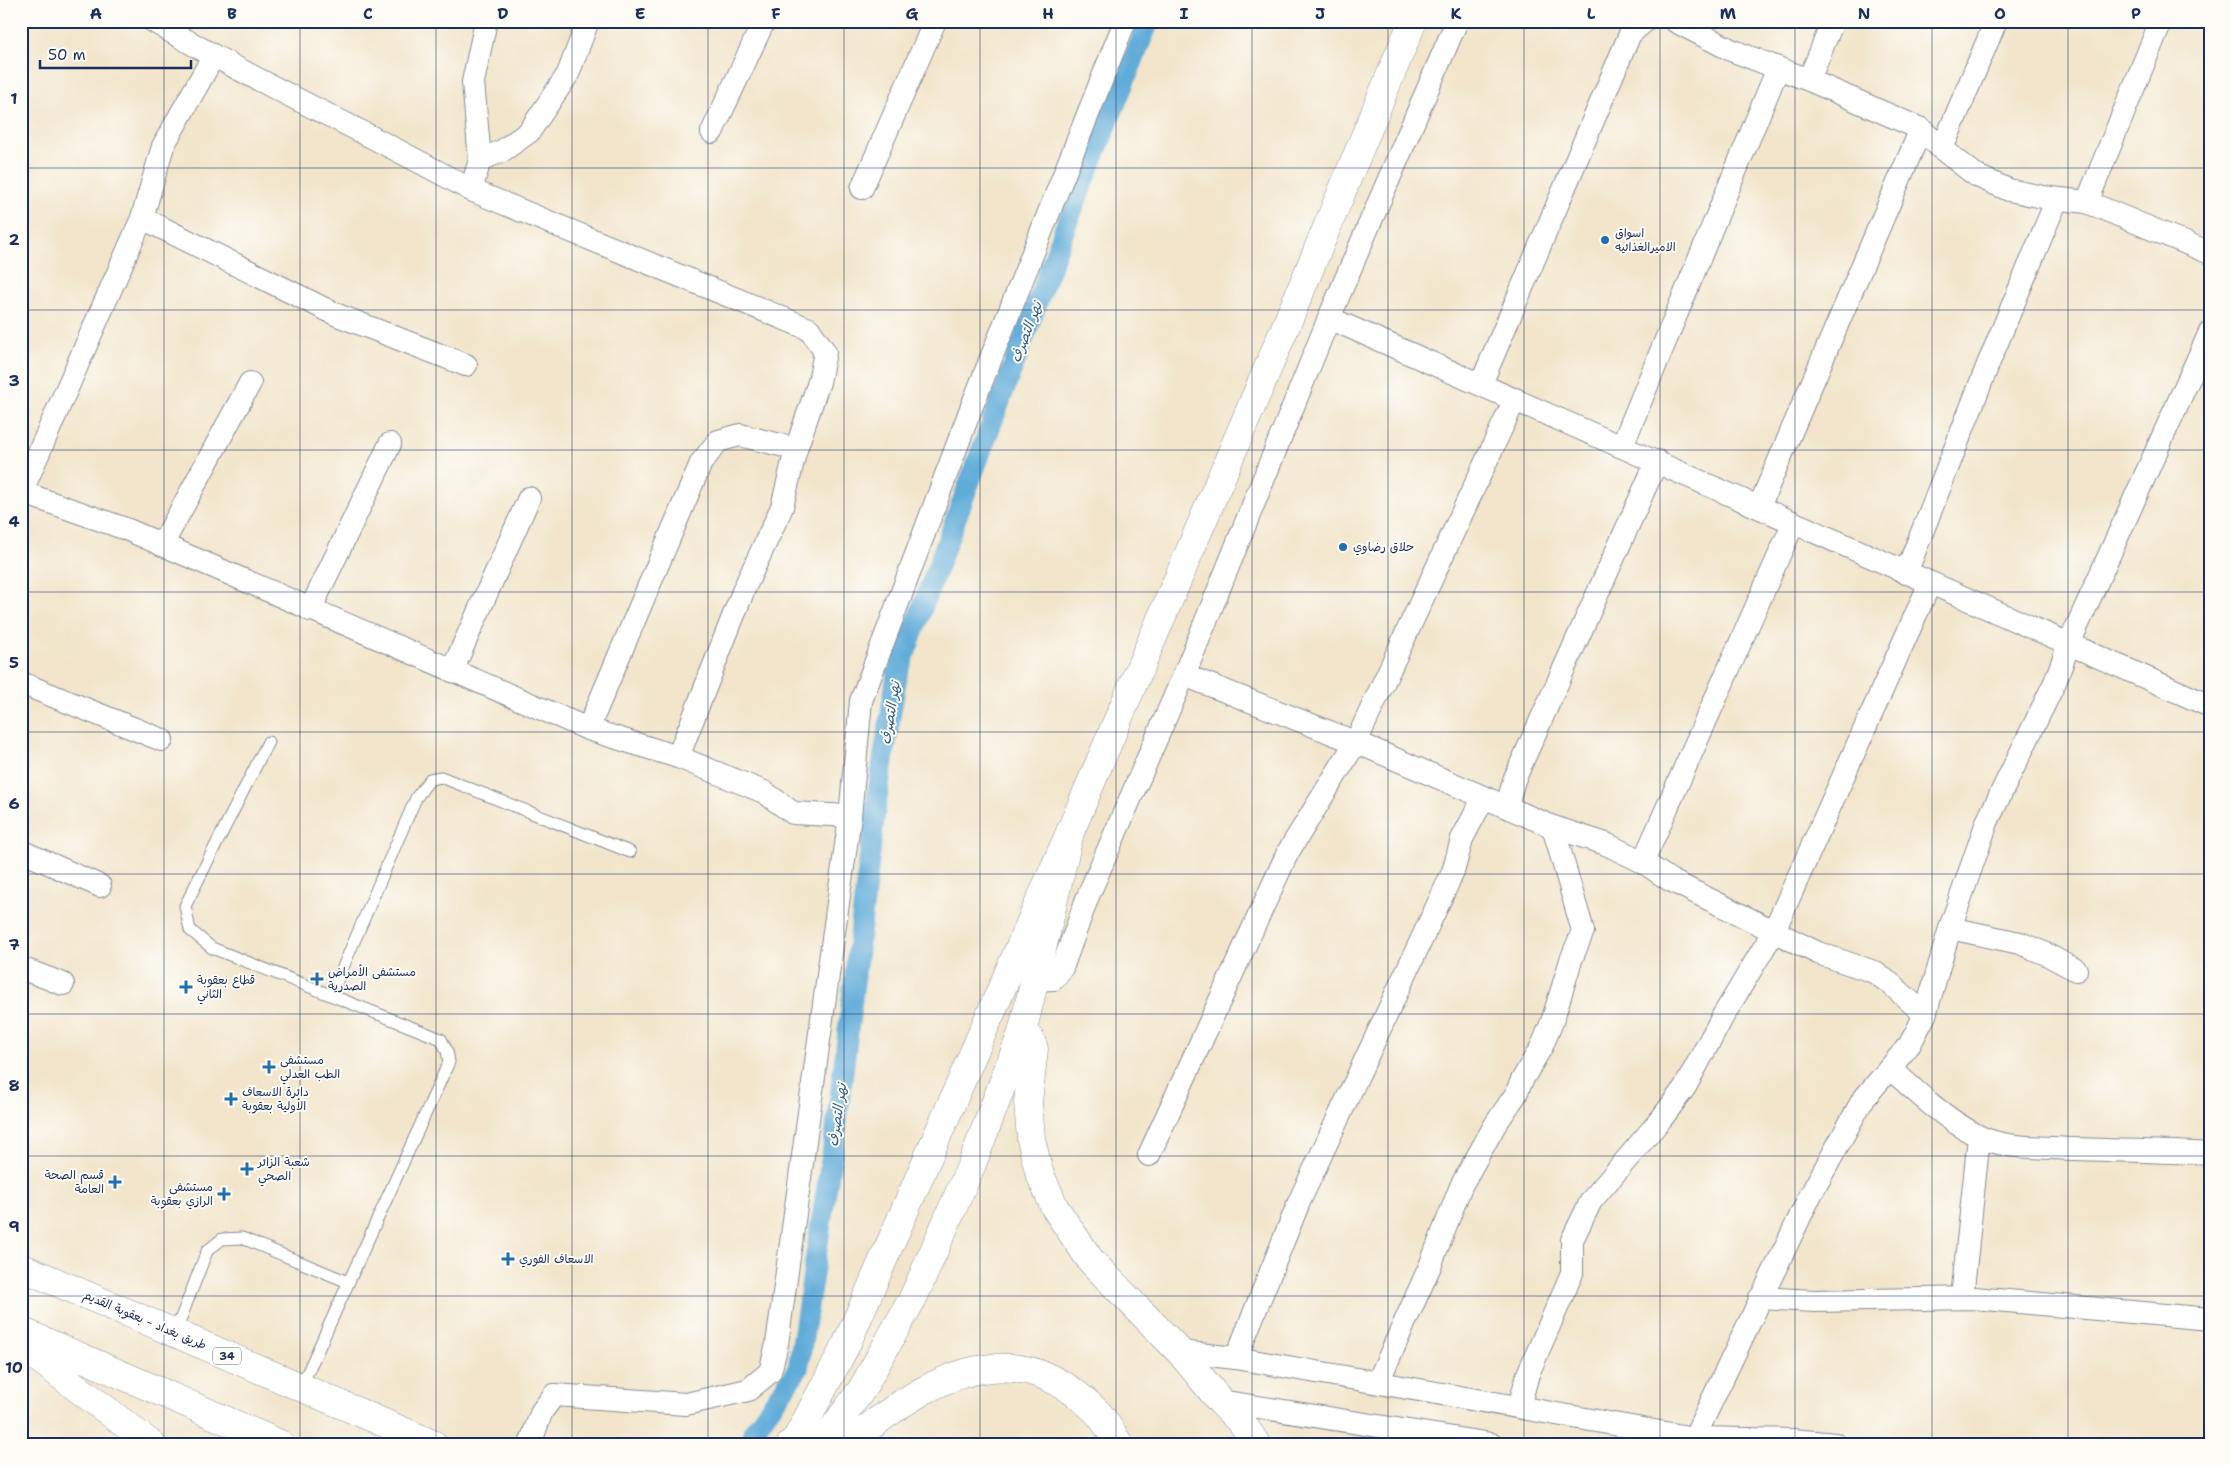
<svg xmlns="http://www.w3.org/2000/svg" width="2231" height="1465" viewBox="0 0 2231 1465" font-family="'Shantell Sans','Playpen Sans Arabic',sans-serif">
<rect width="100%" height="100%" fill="#fdfcf7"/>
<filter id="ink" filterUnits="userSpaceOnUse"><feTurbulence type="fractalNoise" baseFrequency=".02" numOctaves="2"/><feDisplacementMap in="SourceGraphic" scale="10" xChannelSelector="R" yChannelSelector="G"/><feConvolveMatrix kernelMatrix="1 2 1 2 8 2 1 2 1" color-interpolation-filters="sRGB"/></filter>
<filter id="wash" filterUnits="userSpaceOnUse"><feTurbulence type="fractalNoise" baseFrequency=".0096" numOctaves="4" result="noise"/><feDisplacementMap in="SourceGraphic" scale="20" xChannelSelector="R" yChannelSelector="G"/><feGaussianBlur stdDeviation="1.12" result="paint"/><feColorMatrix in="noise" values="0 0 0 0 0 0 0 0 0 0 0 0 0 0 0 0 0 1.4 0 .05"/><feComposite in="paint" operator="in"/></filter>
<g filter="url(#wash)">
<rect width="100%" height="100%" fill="#f2e5cb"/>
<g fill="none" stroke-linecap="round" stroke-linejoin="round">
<!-- canal -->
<path stroke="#60acd9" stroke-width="21" d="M753,1432L798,1369L836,1129L876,804L897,675L1067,223L1149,21"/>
</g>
</g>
<g filter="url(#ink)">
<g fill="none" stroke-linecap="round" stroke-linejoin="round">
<defs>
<g id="service">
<path d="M268,742L185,906L190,930L212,948L441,1039L447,1051L449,1062L301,1387"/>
<path d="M331,995L416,798L430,779L441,777L630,852"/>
<path d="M175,1333L207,1251L222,1239L242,1238L348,1282"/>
</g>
<g id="minor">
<path d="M153,21C256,83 367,131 471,190L480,160L473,82L486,21"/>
<path d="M1675,21L1731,50L1809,80L1921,129L1942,149L1977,176L2009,190L2043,197L2087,202L2210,253"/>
<path d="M1809,80L1833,21"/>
<path d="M712,132L764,21"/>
<path d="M1942,149L1996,21"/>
<path d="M480,160L502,151L529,132L568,74L588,21"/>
<path d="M862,188L935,21"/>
<path d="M471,190L809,329L825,352L819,382L796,449L782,507L744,589L678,757"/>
<path d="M2087,202L2161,21"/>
<path d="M142,218L335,314L466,365"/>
<path d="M1329,318L2210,706"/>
<path d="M1481,384L1630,34L1645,21"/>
<path d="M1622,446L1778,68"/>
<path d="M21,492L126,529L588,729L678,757L764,792L793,813L850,816L777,1344L770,1372L748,1390L686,1404L554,1395L542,1411L530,1444"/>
<path d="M21,493L142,218L163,146L213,57"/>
<path d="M1759,507L1921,129"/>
<path d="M162,545L250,383"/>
<path d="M1906,573L1989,362L2057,199"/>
<path d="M310,610L390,444"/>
<path d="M452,671L529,498"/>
<path d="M1184,675L1365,746L1553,827L1606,844L1643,862L1670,880L1818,953L1874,972L1891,984L1925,1015"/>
<path d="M21,683L162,740"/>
<path d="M588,729L701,463L718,441L740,435L796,449"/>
<path d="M1507,806L1514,780L1657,461"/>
<path d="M850,816L861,701L970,411L1125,21"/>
<path d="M21,851L100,886"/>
<path d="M1643,862L1793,524"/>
<path d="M1950,928L2020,943L2046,954L2076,970"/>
<path d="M21,968L63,984"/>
<path d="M1035,980L1054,979L1062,968L1088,896L1184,675L1329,318L1457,21"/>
<path d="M1890,1068C1917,1093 1945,1119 1978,1136C2000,1147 2029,1147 2053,1148C2105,1151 2158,1150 2210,1154"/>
<path d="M1149,1155L1288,852L1356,742L1515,399"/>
<path d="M1760,1298L1815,1301L1974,1298L2210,1319"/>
<path d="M1962,1298L1979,1137"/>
<path d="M1180,1352L1236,1358L1694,1438L1793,1440L1835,1444"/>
<path d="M1236,1358L1299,1202L1453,872L1462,839L1484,797"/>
<path d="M1378,1382L1430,1266L1461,1186L1495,1125L1516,1094L1522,1080L1542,1046L1552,1022L1571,960L1583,931L1553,827"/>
<path d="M1220,1401L1491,1444"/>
<path d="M1519,1407L1528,1374L1572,1273V1240L1591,1201L1662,1118L1685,1087L1723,1016L1774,931L1930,583"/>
<path d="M1694,1438L1810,1196L1862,1101L1910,1044L1925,1015L1950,928L1987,822L2055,682L2069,644L2210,332"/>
</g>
<path id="tertiary" d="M822,1444L862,1389L914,1296L972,1164L1022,1033L1070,832L1290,316L1413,21"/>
<g id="trunk">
<path d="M1022,1033L1030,1039L1034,1049L1028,1102L1031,1139L1039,1172L1055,1208L1091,1261L1180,1352L1220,1401L1243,1424L1256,1444"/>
<path d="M21,1267L433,1444"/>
<path d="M21,1331L280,1444"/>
<path d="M21,1345L151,1444"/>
<path d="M791,1444L797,1438L846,1345L1070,832"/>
<path d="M848,1444C926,1380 1011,1326 1097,1412C1106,1421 1112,1434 1119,1444"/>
</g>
</defs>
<!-- service casing -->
<use href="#service" stroke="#868a94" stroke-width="13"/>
<!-- minor casing -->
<use href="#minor" stroke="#868a94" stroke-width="24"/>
<!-- tertiary casing -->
<use href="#tertiary" stroke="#868a94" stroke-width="29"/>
<!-- trunk casing -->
<use href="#trunk" stroke="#868a94" stroke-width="29"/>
<!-- service -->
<use href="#service" stroke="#fff" stroke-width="11"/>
<!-- minor -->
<use href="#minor" stroke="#fff" stroke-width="22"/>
<!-- tertiary -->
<use href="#tertiary" stroke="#fff" stroke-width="28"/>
<!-- trunk -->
<use href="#trunk" stroke="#fff" stroke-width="28"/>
</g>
</g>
<!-- grid -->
<path fill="none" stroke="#1b2f5e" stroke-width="1" stroke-opacity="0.55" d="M164,21V1444M300,21V1444M436,21V1444M572,21V1444M708,21V1444M844,21V1444M980,21V1444M1116,21V1444M1252,21V1444M1388,21V1444M1524,21V1444M1660,21V1444M1795,21V1444M1932,21V1444M2068,21V1444M21,168H2210M21,310H2210M21,450H2210M21,592H2210M21,732H2210M21,874H2210M21,1014H2210M21,1156H2210M21,1296H2210"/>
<!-- markers -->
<g fill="#1f6fb2" stroke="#fdfcf7" stroke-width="2">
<circle cx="1605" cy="240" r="5"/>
<circle cx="1343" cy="547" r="5"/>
<path d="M314.5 971.5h5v5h5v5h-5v5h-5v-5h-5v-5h5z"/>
<path d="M183.5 979.5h5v5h5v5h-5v5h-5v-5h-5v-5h5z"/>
<path d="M266.5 1059.5h5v5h5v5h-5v5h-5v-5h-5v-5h5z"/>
<path d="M228.5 1091.5h5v5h5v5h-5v5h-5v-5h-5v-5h5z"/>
<path d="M244.5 1161.5h5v5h5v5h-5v5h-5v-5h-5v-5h5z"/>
<path d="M112.5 1174.5h5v5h5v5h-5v5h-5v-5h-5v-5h5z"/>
<path d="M221.5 1186.5h5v5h5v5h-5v5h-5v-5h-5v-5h5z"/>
<path d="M505.5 1251.5h5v5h5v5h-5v5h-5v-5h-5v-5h5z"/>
</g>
<g text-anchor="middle" stroke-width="4" stroke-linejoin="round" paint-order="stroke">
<!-- shield labels -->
<rect fill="#fdfcf7" stroke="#5f6c8c" stroke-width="1" x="213" y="1347.5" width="28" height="17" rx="4"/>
<g font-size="11" font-weight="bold" fill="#1b2f5e">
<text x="227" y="1360">34</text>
</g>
<!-- poi labels -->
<g font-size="12" fill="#1b2f5e" stroke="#fdfcf7" text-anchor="start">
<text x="1615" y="237">اسواق<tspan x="1615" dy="14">الاميرالغذائيه</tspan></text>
<text x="1353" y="551">حلاق رضاوي</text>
<text x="328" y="976">مستشفى الأمراض<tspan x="328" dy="14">الصدرية</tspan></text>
<text x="197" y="984">قطاع بعقوبة<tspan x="197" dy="14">الثاني</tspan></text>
<text x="280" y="1064">مستشفى<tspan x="280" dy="14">الطب العدلي</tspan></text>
<text x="242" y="1096">دائرة الاسعاف<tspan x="242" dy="14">الأولية بعقوبة</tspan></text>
<text x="258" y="1166">شعبة الزائر<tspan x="258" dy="14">الصحي</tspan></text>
<text x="104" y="1179" text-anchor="end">قسم الصحة<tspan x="104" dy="14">العامة</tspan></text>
<text x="213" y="1191" text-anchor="end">مستشفى<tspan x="213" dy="14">الرازي بعقوبة</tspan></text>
<text x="519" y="1263">الاسعاف الفوري</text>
</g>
<!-- street labels -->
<g font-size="12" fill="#1b2f5e" stroke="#fdfcf7">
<text transform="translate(145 1320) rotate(23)" y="4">طريق بغداد - بعقوبة القديم</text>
</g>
<!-- water labels -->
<g font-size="14" font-style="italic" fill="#335b89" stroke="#fdfcf7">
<text transform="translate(1026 332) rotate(-69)" y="5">نهر التصرف</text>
<text transform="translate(890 713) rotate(-81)" y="5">نهر التصرف</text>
<text transform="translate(837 1115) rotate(-82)" y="5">نهر التصرف</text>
</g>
</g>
<!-- margin -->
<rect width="2231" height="1465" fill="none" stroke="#fdfcf7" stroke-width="55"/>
<!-- scale -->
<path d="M40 60v8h151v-8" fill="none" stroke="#1b2f5e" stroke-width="2.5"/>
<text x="48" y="60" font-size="15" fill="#1b2f5e" stroke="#fdfcf7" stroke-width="4" paint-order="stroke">50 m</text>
<rect x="28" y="28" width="2176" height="1410" fill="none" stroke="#1b2f5e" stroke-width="2"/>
<g font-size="16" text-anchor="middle" font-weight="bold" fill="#1b2f5e">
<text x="96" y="19">A</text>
<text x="232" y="19">B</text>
<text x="368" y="19">C</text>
<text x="503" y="19">D</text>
<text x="640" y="19">E</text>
<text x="776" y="19">F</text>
<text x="912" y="19">G</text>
<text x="1048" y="19">H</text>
<text x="1184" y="19">I</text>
<text x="1320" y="19">J</text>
<text x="1456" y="19">K</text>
<text x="1591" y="19">L</text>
<text x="1728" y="19">M</text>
<text x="1864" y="19">N</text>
<text x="2000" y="19">O</text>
<text x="2136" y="19">P</text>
<text x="14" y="104">1</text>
<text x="14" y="245">2</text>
<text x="14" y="386">3</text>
<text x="14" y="527">4</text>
<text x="14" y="668">5</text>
<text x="14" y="809">6</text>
<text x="14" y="950">7</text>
<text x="14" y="1091">8</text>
<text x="14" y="1232">9</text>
<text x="14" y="1373">10</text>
</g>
</svg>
